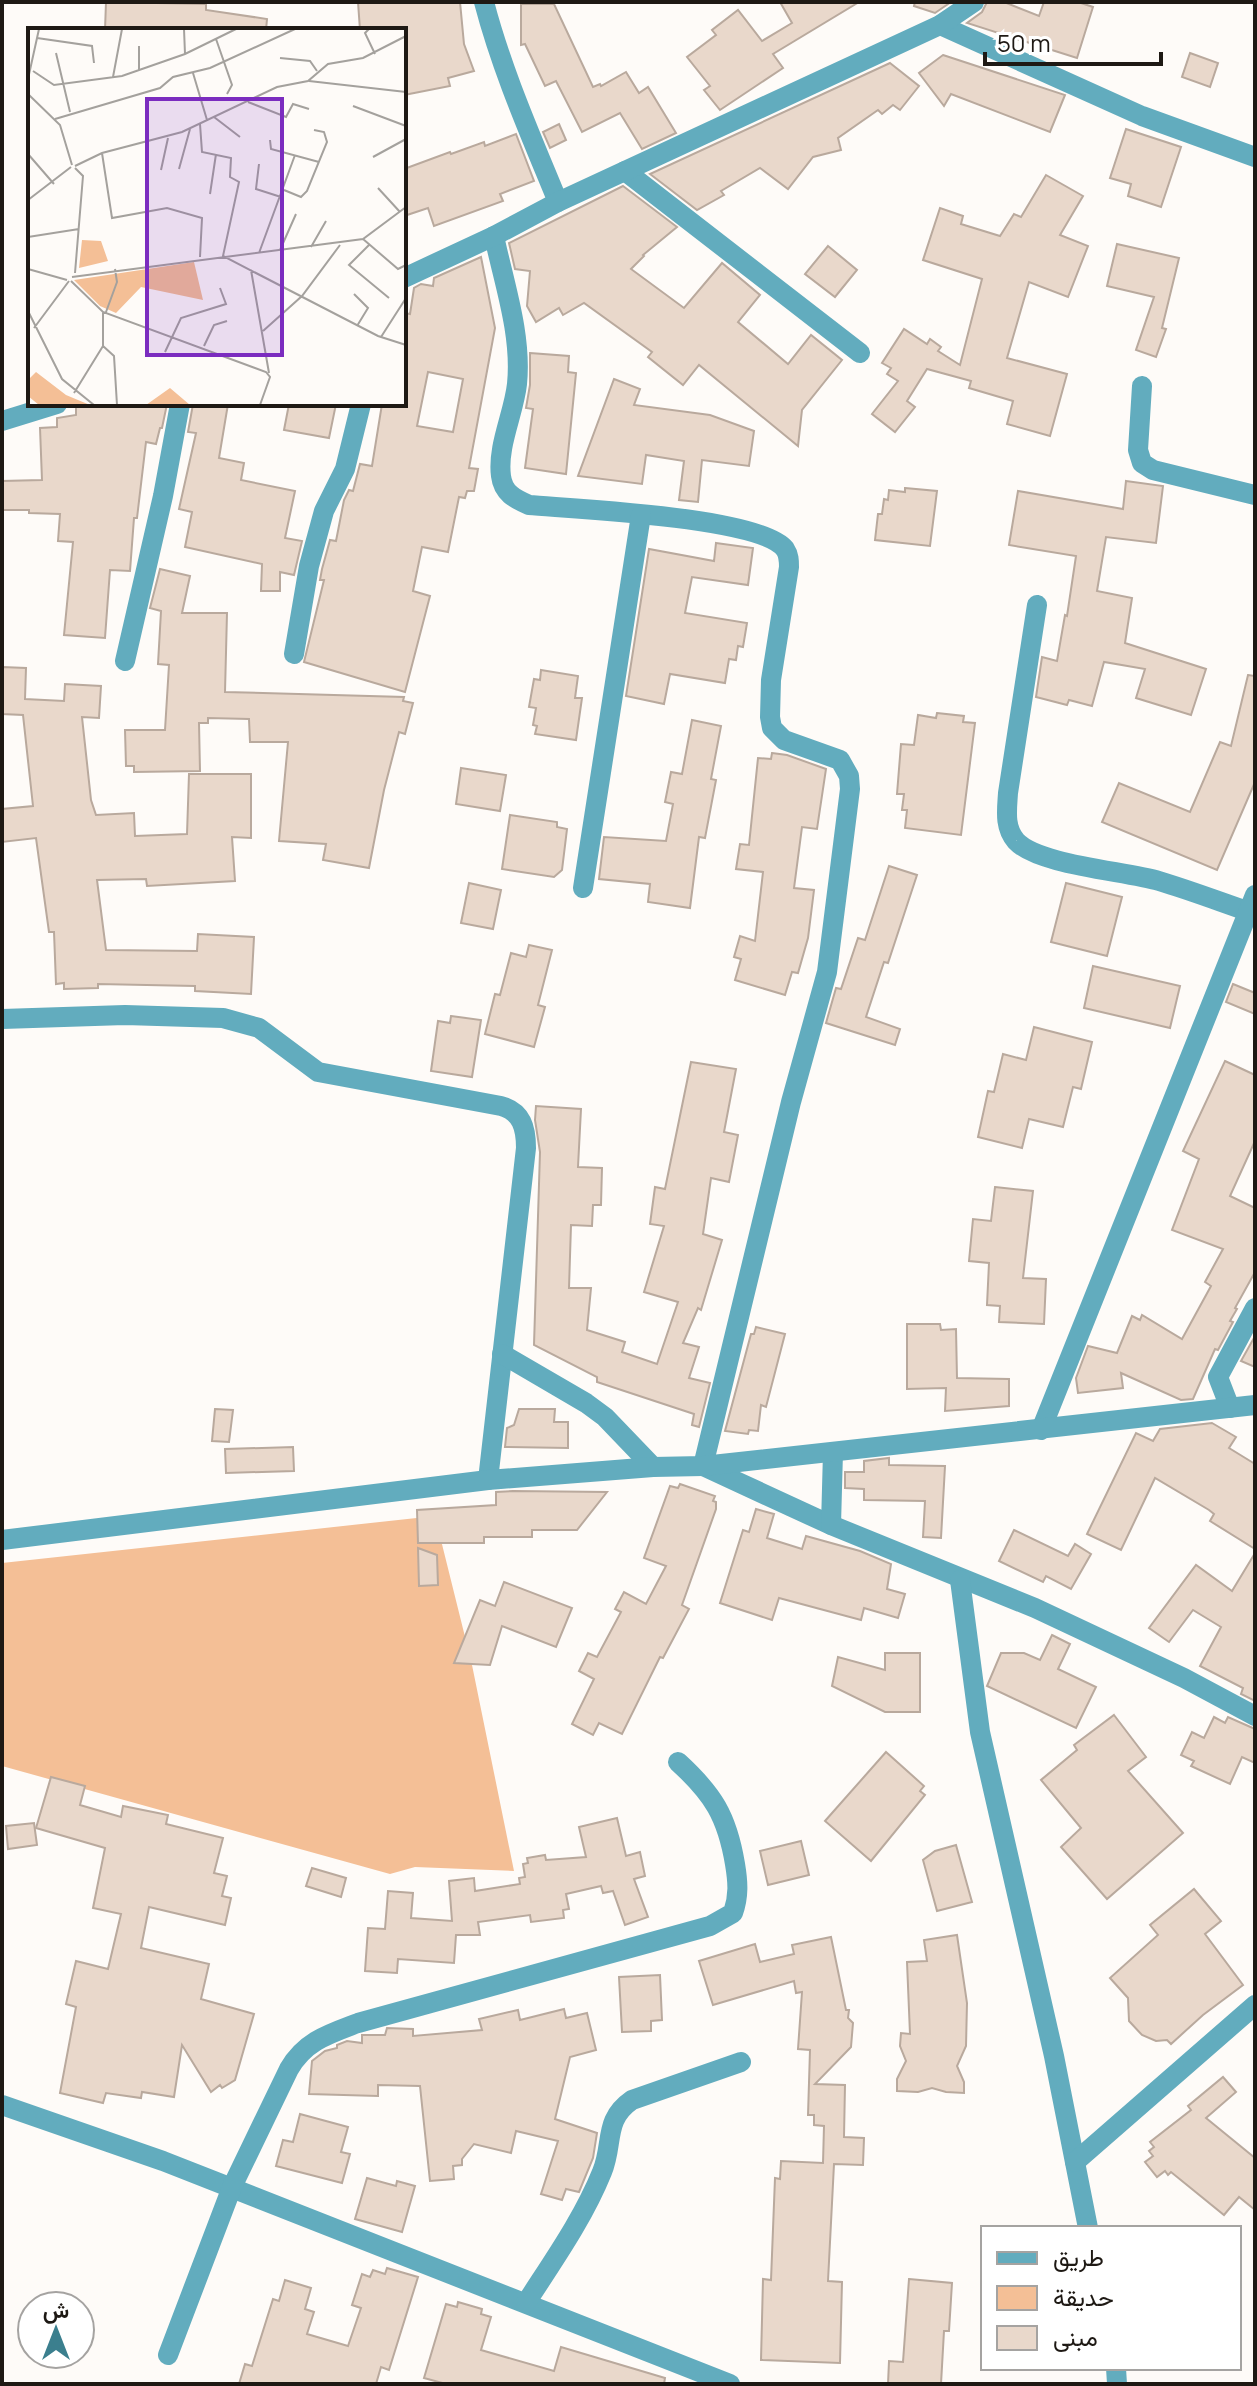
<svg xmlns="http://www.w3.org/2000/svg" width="1257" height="2386" viewBox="0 0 1257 2386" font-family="Manrope,Vazirmatn,sans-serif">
<rect width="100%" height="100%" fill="#fefbf8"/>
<!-- green -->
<path fill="#f4bf96" d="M435,1516L472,1665L514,1871L415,1867L390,1874L2,1766V1563Z"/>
<!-- building -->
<g fill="#e9d8cb" stroke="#b9a99d" stroke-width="2" fill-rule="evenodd">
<path d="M106,2L206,4V10L267,19L266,30H105Z"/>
<path d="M358,2H460L464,44L474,71L448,78L450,86L404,95V30H360Z"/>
<path d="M780,2H859L773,54L783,68L720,110L704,90L710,86L687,57L716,35L712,30L738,10L762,41L792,23Z"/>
<path d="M915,2H951L935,13L914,6Z"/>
<path d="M987,2H1004L1039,16L1044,2H1078L1093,7L1077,58L967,23L982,12Z"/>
<path d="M521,4H554L593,87L600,84L601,86L626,72L639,93L648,87L676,133L642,149L620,113L582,132L556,81L545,86L525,44L521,45Z"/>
<path d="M1190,53L1218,63L1210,87L1182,77Z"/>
<path d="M943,55L1065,95L1050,132L951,94L944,106L919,73Z"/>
<path d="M890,63L919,86L900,110L893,105L882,114L878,110L838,138L841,150L813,157L788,189L760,168L721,191L724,195L697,210L650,174Z"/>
<path d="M559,124L566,140L550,148L543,132Z"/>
<path d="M1126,129L1181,147L1161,207L1128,196L1131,184L1110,178Z"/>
<path d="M516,134L534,181L500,194L503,201L434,226L428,208L404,216V169L450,152L451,154L484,142L485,146Z"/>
<path d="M1046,175L1083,196L1060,235L1088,246L1068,297L1029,282L1007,358L1067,374L1050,436L1007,424L1013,401L969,388L971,381L927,369L907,401L915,407L895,432L872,414L898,381L887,374L891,368L882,363L904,329L927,344L930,339L941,347L938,351L960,365L982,279L923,260L940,208L963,216L961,224L1000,236L1014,214L1021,217Z"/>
<path d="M623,186L677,227L643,255L644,256L631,269L684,308L722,263L760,295L738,322L788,364L811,335L842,360L802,410L798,446L699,365L683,385L648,357L652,352L584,303L563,315L559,308L536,322L527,306L530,271L515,269L509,243Z"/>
<path d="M1117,244L1179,258L1162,328L1166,329L1156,357L1136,350L1154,297L1107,286Z"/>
<path d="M828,246L857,270L835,297L805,274Z"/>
<path d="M481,257L495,328L469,468L478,469L474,491H467L465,498L459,497L448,552L422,547L413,591L430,596L405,692L304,662L324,580H320L322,569L330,540L336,541L344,500L349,490L353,491L360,464L372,466L382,404H404V313L410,314L414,288L421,284L433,286L434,278ZM428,372L463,379L453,432L417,426Z"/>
<path d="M530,353L569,356L568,372L576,373L566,474L525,468L533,409L526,408L530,385Z"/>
<path d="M614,379L640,389L634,405L710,415L754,431L749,466L702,460L698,502L679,500L684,461L646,455L642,484L578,476Z"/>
<path d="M167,404L162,428H160L156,444L146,442L137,518H134L130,571L110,570L105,638L64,635L73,542L58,541L60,514L29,513V510H2V481L42,480L40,428L57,427V418L76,415V406Z"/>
<path d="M193,404H228L219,458L244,463L241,480L295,491L285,538L302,541L294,575L280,572V591H261L262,564L185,547L192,512L179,509L196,433L188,432Z"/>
<path d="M289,404H336L329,438L284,430Z"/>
<path d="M1126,481L1163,486L1156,543L1106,537L1097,591L1132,598L1125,643L1206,669L1191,715L1136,698L1145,669L1104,662L1092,706L1069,700L1067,705L1036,697L1042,657L1057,661L1065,615L1067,616L1076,556L1009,545L1018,491L1123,509Z"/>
<path d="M905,488L937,491L930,546L875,540L878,514H882L884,499L888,500L889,490L905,492Z"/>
<path d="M716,543L753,548L748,585L692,577L685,613L747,623L743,647L738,646L736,660L729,659L725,683L670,674L664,704L626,696L649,549L714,561Z"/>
<path d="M160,569L190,576L182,613H227L225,692L404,697L403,701L413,703L405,734L399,732L384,790L369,868L323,860L326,844L279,841L288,742H250L249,719L208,718V723H199L200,771L134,772V766H126L125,730H165L169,665L158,664L161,611L150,608Z"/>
<path d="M2,667L26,668L25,699L64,701L65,684L101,686L99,718L82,717L91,800L96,815L134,813L135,836L187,834L189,774H251V838L232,837L235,881L147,886L146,879L97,880L106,950L197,951L198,934L254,937L251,994L195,991V986L98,984V988L64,989V983L56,984L54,932H49L36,838L2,842V809L33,806L23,715L2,714Z"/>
<path d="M541,670L578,676L575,698H582L576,740L535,734L537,726L533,725L536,708L529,707L534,679L540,680Z"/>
<path d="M1248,675L1255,676V782L1217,870L1102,822L1119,783L1190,812L1220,742L1231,746Z"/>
<path d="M937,713L964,716L963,722L975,723L961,835L905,828L907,810H902L904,794H897L901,744L914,745L918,715L936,718Z"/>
<path d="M692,720L721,726L711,779L716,780L705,838L699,837L690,908L648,902L650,884L599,879L604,837L666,841L673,804L665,802L671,772L682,774Z"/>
<path d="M772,753L787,755L826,769L817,829L802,827L794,888L814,890L808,938L798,973L792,972L785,995L735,980L741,959L734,957L740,936L755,941L763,872L736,869L740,844L749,845L758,758L771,759Z"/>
<path d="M461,768L506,775L500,811L456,804Z"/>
<path d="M510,815L557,822V827L567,829L562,870L554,877L502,869Z"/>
<path d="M889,866L917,875L888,963L884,962L866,1017L900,1029L895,1045L826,1023L836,988L841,989L858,938L865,940Z"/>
<path d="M469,883L501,890L493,929L461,923Z"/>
<path d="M1066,883L1122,897L1107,956L1051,942Z"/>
<path d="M529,945L552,950L538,1005L545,1007L534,1047L485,1034L495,994L500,995L511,953L526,957Z"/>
<path d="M1093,966L1180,986L1170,1028L1084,1008Z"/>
<path d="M1233,984L1255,993V1014L1226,1002Z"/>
<path d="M451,1016L481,1020L472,1077L431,1071L438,1021L450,1023Z"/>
<path d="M1034,1027L1092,1042L1081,1089L1073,1087L1063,1127L1029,1119L1022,1148L978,1137L988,1091L994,1092L1003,1054L1026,1060Z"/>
<path d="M1225,1061L1255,1075V1141L1230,1196L1255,1208V1272L1235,1308L1237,1309L1230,1321L1233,1322L1218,1350L1215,1349L1193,1399L1181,1400L1121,1373L1123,1388L1078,1393L1076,1378L1088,1346L1117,1353L1132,1316L1140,1320L1142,1315L1182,1339L1211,1286L1205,1282L1223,1249L1172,1230L1199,1159L1183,1151Z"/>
<path d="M691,1062L736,1069L724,1132L738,1135L729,1182L711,1178L703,1234L722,1240L701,1310L698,1308L683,1343L699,1347L689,1378L710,1383L699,1427L692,1425L694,1414L597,1382V1377L534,1345L540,1152L535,1120L536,1106L581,1109L578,1167L602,1168L601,1205H593L592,1226L571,1225L569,1288H591L587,1330L625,1342L622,1352L657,1364L678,1302L644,1292L664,1226L650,1224L655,1187L665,1189Z"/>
<path d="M995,1187L1033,1191L1023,1278L1046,1279L1044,1324L999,1322L1000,1306L987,1305L989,1263L969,1261L973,1219L991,1221Z"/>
<path d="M907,1324H940L941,1330L956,1329L957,1378L1009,1379V1406L945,1411L946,1388L907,1389Z"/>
<path d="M756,1327L785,1334L766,1407L761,1405L758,1431L749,1430L748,1434L725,1431L751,1334H754Z"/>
<path d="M1255,1336V1367L1241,1361Z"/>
<path d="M215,1409L233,1410L229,1442L212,1441Z"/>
<path d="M519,1409H555L554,1422H568V1448L505,1447L507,1428L514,1425Z"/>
<path d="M1212,1423L1236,1437L1229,1448L1255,1464V1549L1210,1521L1214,1514L1209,1510L1155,1478L1121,1550L1087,1534L1136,1433L1153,1441L1160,1429Z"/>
<path d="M293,1447L294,1471L226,1473L225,1449Z"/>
<path d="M889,1458V1465L945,1466L941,1538L923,1537L925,1501L864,1500V1489L845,1488V1472H864V1461Z"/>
<path d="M680,1484L715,1496L713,1501L716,1502V1509L682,1605L689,1609L663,1658L660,1657L622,1734L599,1723L593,1735L572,1724L594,1679L579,1671L588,1653L597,1657L621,1612L615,1609L624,1592L646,1604L666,1566L644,1558L670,1486L678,1488Z"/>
<path d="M513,1491L607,1492L577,1530H532V1537H484V1543H418L417,1510L496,1505V1492Z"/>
<path d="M756,1509L774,1514L767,1538L802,1549L806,1536L860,1551L891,1564L887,1589L905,1594L898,1618L864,1608L861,1620L779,1598L772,1620L720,1603L743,1530L749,1532Z"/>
<path d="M1014,1530L1068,1556L1075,1544L1091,1554L1071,1589L1046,1576L1043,1582L999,1561Z"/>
<path d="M418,1548L437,1555L438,1585L419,1586Z"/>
<path d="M1255,1553V1701L1241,1694L1243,1688L1200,1666L1221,1627L1193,1610L1169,1642L1149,1628L1196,1565L1232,1591Z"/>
<path d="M504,1582L572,1608L556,1647L502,1626L490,1665L454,1663L480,1600L495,1606Z"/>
<path d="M1052,1635L1070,1644L1058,1669L1096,1687L1076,1728L987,1686L1001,1653H1024L1040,1660Z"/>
<path d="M885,1653H920V1712H885L832,1686L838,1657L885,1670Z"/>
<path d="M1114,1715L1146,1757L1128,1771L1183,1833L1107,1899L1061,1847L1081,1828L1041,1780L1077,1750L1074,1745Z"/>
<path d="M1214,1717L1225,1723L1228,1717L1255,1729V1763L1242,1757L1230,1784L1191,1766L1194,1761L1181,1755L1192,1732L1204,1738Z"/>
<path d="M886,1752L924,1786L920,1791L925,1795L871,1861L825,1821Z"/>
<path d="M51,1777L85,1786L80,1805L121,1817L123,1806L168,1815L166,1824L223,1838L214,1873L227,1876L222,1896L231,1898L225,1925L149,1907L141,1948L209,1964L201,1999L254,2014L235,2080L222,2088L220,2085L211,2092L182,2045L174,2097L142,2092L141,2098L106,2093L103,2103L60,2093L76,2007L66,2004L76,1961L108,1969L121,1914L93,1908L105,1848L36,1828Z"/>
<path d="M617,1818L626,1856L640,1852L645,1876L634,1879L648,1917L625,1925L613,1891L603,1893L601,1886L566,1894L569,1909L563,1910L564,1918L531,1922L530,1915L478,1922L480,1935H456L454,1963L398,1959L397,1973L365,1971L368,1928L385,1929L388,1891L413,1893L411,1918L452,1921L449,1881L474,1878L475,1891L520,1884L519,1878L525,1877L523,1864L528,1863L527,1858L545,1855L546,1860L586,1857L579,1827Z"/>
<path d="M34,1823L37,1845L8,1849L6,1826Z"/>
<path d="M801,1841L809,1875L768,1885L760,1851Z"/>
<path d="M956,1845L972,1902L937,1911L923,1860L935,1851Z"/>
<path d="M312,1868L346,1878L341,1897L306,1886Z"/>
<path d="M1194,1889L1221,1921L1205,1934L1243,1985L1203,2015L1171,2044L1167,2040L1156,2041L1142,2035L1129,2021L1128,1998L1110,1978L1158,1935L1150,1925Z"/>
<path d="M957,1935L967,2003L966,2046L957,2066L964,2082V2093L946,2092L932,2088L918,2092L897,2091V2079L906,2061L900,2046L901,2033L910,2034L907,1962L927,1961L924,1940Z"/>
<path d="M831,1937L846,2010H849L848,2018L853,2023L851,2047L815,2084L845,2085L844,2137L864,2138L863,2165L834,2164L828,2281L842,2282L840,2363L761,2360L763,2279L771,2280L775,2178L780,2179L781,2161L823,2163L824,2126L814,2125V2115H808L810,2050L798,2049L802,1992L796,1993L794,1981L713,2005L699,1961L755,1944L760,1962L794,1954L792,1945Z"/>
<path d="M660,1975L662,2020L651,2021V2031L622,2032L619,1977Z"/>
<path d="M564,2009L566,2018L587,2013L596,2050L570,2057L555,2119L597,2133L593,2158L579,2192L566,2189L562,2200L541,2194L558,2141L516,2131L511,2153L474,2144L462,2159V2165L453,2166L454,2179L430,2181L420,2086L378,2085V2096L309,2094L312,2061L325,2051L337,2048V2045L347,2041L362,2043V2035H385L387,2028L413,2029V2036L482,2030L479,2019L518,2010L520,2020Z"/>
<path d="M1223,2077L1236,2092L1206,2118L1255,2158V2210L1239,2197L1224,2215L1171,2172L1168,2175L1165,2171L1157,2177L1145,2162L1153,2156L1149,2151L1154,2147L1150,2142L1191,2110L1188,2106Z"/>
<path d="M300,2114L348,2127L341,2152L350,2154L342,2183L276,2166L283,2140L293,2142Z"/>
<path d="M367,2178L396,2186L397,2181L415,2186L402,2232L355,2219Z"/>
<path d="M387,2268L418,2277L389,2370L381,2367L376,2384H239L245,2364L252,2366L273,2299L279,2301L285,2280L311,2288L305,2309L314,2312L307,2334L348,2346L361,2308L352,2305L362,2274L370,2277L373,2270L385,2274Z"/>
<path d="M909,2279L952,2283L949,2331H944L941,2384H888L889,2361L903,2362Z"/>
<path d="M458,2302L482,2309L481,2314L491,2317L481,2350L554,2371L561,2347L665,2378L664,2384H446L424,2378L446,2304L457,2307Z"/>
</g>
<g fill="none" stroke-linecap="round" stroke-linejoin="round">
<!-- minor -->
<g stroke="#62acbe" stroke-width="20">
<path d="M484,2C502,71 531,136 558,202"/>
<path d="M940,25L1142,116L1255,157"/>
<path d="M625,171L860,353"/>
<path d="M494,236C504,283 522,335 517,384C514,413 497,446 501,476C503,493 515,499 529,505C575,509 760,517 785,549C789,555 789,561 789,567L771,680L770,717L772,728L784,740L840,760L849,776L850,789L827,972L791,1102L703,1466L831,1525L1035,1608L1184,1678L1255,1716"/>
<path d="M404,278L494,236L558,202L940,25L974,2"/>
<path d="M1142,386L1138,450L1142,463L1153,470L1255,495"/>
<path d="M2,421L57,404"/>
<path d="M1037,605L1008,793C1007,810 1004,827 1016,841C1038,865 1125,871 1159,881C1189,890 1218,901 1247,911"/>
<path d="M294,654L309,566L324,511L345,469L361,404"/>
<path d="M125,661L163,496L180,404"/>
<path d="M583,888L641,515"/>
<path d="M2,1019L125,1015L223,1018L259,1028L318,1072L501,1106C522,1112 526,1128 526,1148L488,1480"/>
<path d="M502,1354L586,1403L605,1417L653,1467"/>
<path d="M1230,1408L1218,1377L1255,1308"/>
<path d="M1041,1430L1255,895"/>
<path d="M831,1525L833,1452"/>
<path d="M2,1540L488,1480L653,1467L703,1466L1255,1405"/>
<path d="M960,1580L980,1732L1054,2056L1088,2228"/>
<path d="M2,2105L163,2161L730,2384"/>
<path d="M1075,2162L1255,2005"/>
<path d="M526,2303C553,2261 583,2219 602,2172C614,2143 603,2120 632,2100L741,2062"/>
<path d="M168,2355L232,2187L289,2069C305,2041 329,2034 358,2023L710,1926L733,1913C739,1896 738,1882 735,1864C727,1816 713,1794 678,1762"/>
<path d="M1116,2368L1117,2384"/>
</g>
</g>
<!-- overview -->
<g transform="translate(28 28)">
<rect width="378" height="378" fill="#fefbf8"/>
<path d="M54,212L73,213L80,233L51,240ZM166,234L175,272L113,259L88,285L72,278L46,252ZM8,344L38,367L62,377H11L0,368V352ZM142,360L162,377H118Z" fill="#f4bf96"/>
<path fill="none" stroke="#a4a19d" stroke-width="2" d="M156,1L157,26M341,1L337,5L347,26M9,10L64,18L66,35M188,11L204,57L199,66M28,25L42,84M252,30L282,33L289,43M5,43L26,57L94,48L157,26L208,1M111,43V18M165,45L179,92M85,49L94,1M0,51L11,1M281,53L378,64M0,66L32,97L44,137M220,74L258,89L265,76L281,81M325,78L378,98M186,89L212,109M27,91L132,60L145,49L182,40L267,1M172,96L174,124L203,130L202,149L211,154L195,228L350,308L378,317M242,112L243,121L291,134M74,125L84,190L139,180L174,190L172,229M0,126L26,156M345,129L378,111M231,136L228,161L253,169M47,138L74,125L154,104L249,59L280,53L300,36L335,30L378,8M47,140L55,148L47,245M151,141L162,101M133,142L140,110M350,160L372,184M256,162L273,169L279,163L299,114L296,104L286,102M182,166L188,126M0,172L43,139M0,209L51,201M335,211L370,241L378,237M341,217L321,237L361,270M283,219L298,193M252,222L268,186M231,225L267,127M0,241L39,252M223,242L241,345M44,249L335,211L378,179M43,253L75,284L238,344L242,349L232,377M326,266L340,280L329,298M0,283L34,351L66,377M78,284L89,254L87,241M6,300L41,253M235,303L274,268L312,217M353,309L378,270M75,318L86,328L89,377M176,318L186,297L199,293M137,324L153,290L198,276L192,260M46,365L75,318V284"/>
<path fill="#7b2cbf" fill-opacity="0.15" stroke="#7b2cbf" stroke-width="4" d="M119,71H254V327H119Z"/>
<rect width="378" height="378" fill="none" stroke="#1e1914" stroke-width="4"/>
</g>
<!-- border -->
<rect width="1257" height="2386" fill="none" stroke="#1e1914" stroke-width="8"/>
<!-- legend -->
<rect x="981" y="2226" width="260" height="144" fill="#ffffff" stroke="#a5a3a1" stroke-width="2"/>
<rect x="997" y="2252" width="40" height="12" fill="#62acbe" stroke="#a5a3a1" stroke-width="2"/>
<text x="1053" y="2266" font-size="24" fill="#1e1914">طريق</text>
<rect x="997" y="2286" width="40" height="24" fill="#f4bf96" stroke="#a5a3a1" stroke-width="2"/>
<text x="1053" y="2306" font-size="24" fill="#1e1914">حديقة</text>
<rect x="997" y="2326" width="40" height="24" fill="#e9d8cb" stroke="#a5a3a1" stroke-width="2"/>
<text x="1053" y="2346" font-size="24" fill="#1e1914">مبنى</text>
<!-- north arrow -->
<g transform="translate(56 2330)"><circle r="38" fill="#ffffff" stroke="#a5a3a1" stroke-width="2"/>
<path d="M0-6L14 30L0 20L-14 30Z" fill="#3b7f8e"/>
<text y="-12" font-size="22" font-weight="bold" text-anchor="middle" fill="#1e1914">ش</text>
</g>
<!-- scale -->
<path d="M985 52v12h176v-12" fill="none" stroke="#1e1914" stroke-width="4"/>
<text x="997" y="52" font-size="24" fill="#1e1914" stroke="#ffffff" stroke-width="6" paint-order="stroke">50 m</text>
</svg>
